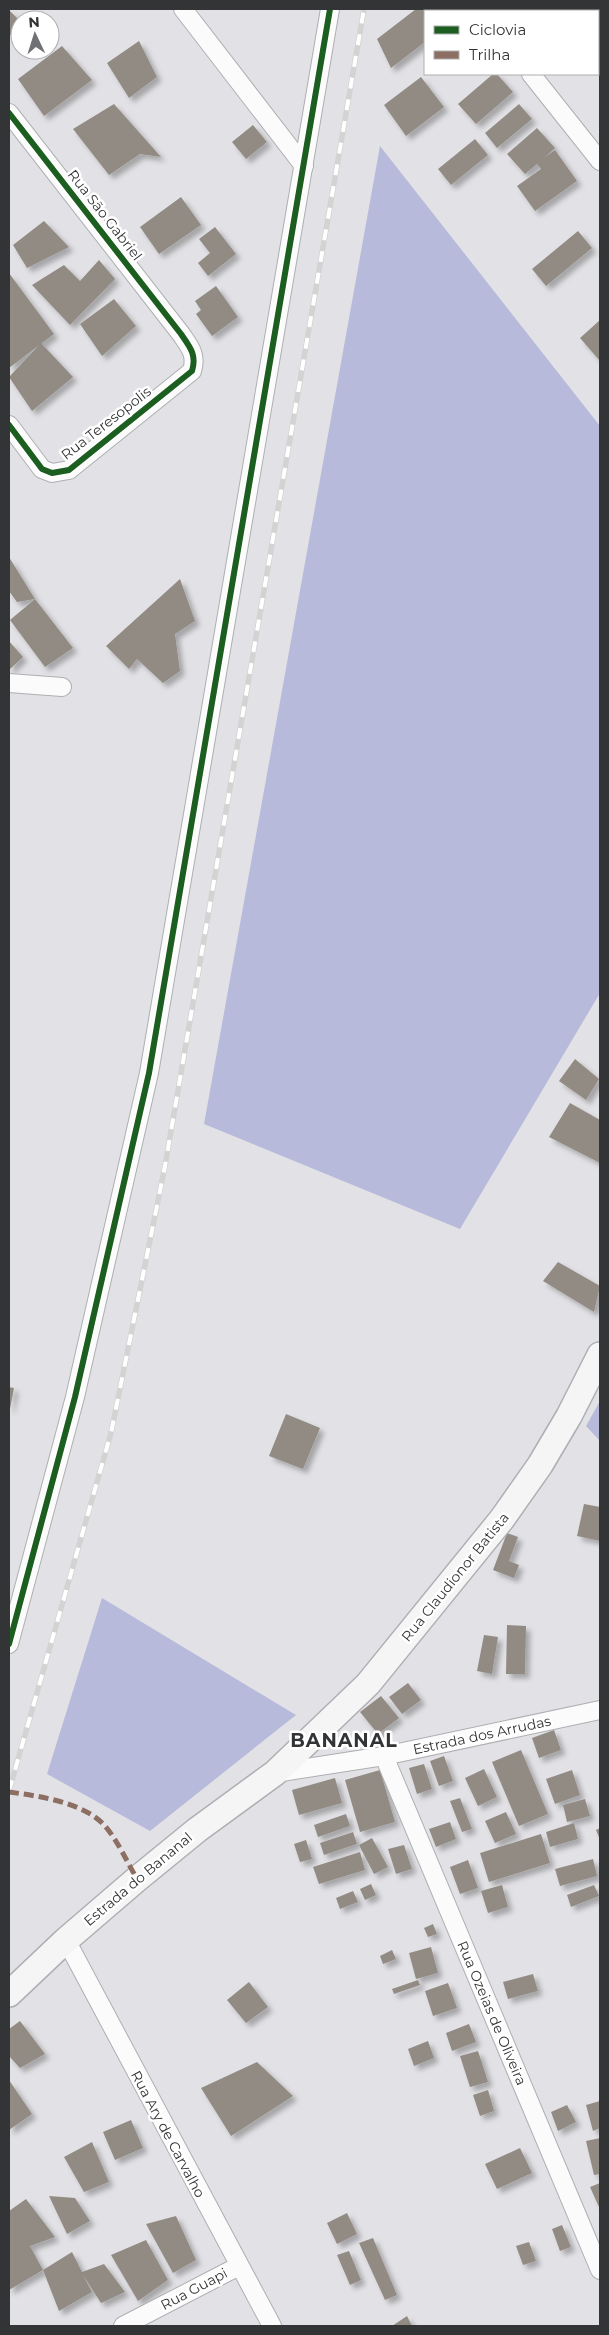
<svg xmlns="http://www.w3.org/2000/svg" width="609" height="2335" viewBox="0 0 609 2335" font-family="Montserrat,sans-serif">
<defs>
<filter id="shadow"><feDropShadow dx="4.5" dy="4.5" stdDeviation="2.5" flood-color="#0004"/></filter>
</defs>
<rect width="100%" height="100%" fill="#e2e2e6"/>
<!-- forest -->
<g fill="#b7bada">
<path d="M380,146L600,426V993L460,1229L204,1124Z"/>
<path d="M600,1401V1441L586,1426Z"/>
<path d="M102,1598L296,1715L150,1831L47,1774Z"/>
</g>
<!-- building -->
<g fill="#928b84" filter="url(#shadow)">
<path d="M416,9H450L452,11H425V42L391,68L377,39Z"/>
<path d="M519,9H548L545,11H521Z"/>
<path d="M9,10L20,21V29L9,36Z"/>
<path d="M139,41L157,77L129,98L107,63Z"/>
<path d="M62,46L92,80L44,116L18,79Z"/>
<path d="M493,74H497L513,92L476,124L458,104Z"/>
<path d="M421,77L444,107L406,136L384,105Z"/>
<path d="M114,104L161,157L140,154L109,175L73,129Z"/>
<path d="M519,104L532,119L497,148L485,133Z"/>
<path d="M253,125L267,142L246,159L232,142Z"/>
<path d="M537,128L555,148L545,157L555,150L577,181L535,211L517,186L541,169L537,164L525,174L507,154Z"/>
<path d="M475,139L488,155L451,185L438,169Z"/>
<path d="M181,197L201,225L159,254L140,227Z"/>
<path d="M44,221L69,247L27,268L13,245Z"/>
<path d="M215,227L236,254L208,276L198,263L210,253L199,239Z"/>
<path d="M578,231L592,248L546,286L532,269Z"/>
<path d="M99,260L115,279L70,325L32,285L64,265L80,281Z"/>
<path d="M9,273L54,334L9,368Z"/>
<path d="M216,286L238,317L212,336L196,314L201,310L195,301Z"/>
<path d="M114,299L136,326L102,356L80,324Z"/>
<path d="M600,320V361L580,338Z"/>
<path d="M41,343L73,377L32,411L9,377Z"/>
<path d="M9,557L35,599L17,602L9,591Z"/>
<path d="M180,579L195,621L175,634L180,671L163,683L137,659L129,669L106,646Z"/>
<path d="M35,599L73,648L45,667L10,620Z"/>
<path d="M9,641L23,657L9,670Z"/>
<path d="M575,1059L599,1079L586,1100L559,1081Z"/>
<path d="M570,1103L600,1120V1163L549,1137Z"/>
<path d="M558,1262L600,1286L594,1312L543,1281Z"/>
<path d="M9,1387L14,1388L10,1409H9Z"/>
<path d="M286,1414L320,1428L303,1469L269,1456Z"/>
<path d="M584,1504L600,1507V1541L577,1536Z"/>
<path d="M507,1533L518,1537L509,1561L519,1565L514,1578L493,1570Z"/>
<path d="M507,1625L526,1626L525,1674H506Z"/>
<path d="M484,1635L498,1637L492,1674L477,1671Z"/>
<path d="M408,1683L421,1700L402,1714L389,1697Z"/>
<path d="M381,1696L399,1718L378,1734L360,1712Z"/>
<path d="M554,1730L561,1750L539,1758L532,1738Z"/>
<path d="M521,1750L548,1814L519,1826L492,1762Z"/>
<path d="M444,1756L453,1781L439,1786L430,1761Z"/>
<path d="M424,1764L432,1789L417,1794L409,1768Z"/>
<path d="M484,1769L497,1797L478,1806L465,1778Z"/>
<path d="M380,1770L395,1822L360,1832L345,1780Z"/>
<path d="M572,1770L580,1795L555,1804L546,1779Z"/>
<path d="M335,1778L342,1803L299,1815L292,1790Z"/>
<path d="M460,1798L472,1829L462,1832L450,1801Z"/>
<path d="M585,1799L590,1816L567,1822L563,1805Z"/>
<path d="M506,1812L516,1834L495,1843L485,1821Z"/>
<path d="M346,1814L350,1826L318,1837L314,1825Z"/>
<path d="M450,1822L456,1839L436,1847L429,1829Z"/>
<path d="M574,1823L578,1839L550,1847L546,1832Z"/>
<path d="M600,1828V1840L596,1830Z"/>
<path d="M353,1832L357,1844L324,1855L320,1843Z"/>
<path d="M541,1834L550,1863L489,1882L480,1853Z"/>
<path d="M372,1838L388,1867L374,1874L359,1845Z"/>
<path d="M306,1840L312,1859L300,1862L294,1844Z"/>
<path d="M404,1845L412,1869L396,1874L388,1849Z"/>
<path d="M360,1852L365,1870L319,1884L313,1867Z"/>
<path d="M593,1859L597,1876L560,1886L555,1869Z"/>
<path d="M468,1860L478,1888L460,1894L450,1867Z"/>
<path d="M371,1884L376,1895L365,1900L360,1889Z"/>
<path d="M502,1885L508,1907L488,1913L481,1891Z"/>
<path d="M594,1885L599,1896L571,1907L567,1895Z"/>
<path d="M353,1891L358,1902L340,1909L336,1898Z"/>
<path d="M433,1924L437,1934L428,1937L424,1928Z"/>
<path d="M431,1947L438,1973L416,1979L409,1953Z"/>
<path d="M392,1950L396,1959L383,1964L380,1956Z"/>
<path d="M533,1974L538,1991L508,1999L503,1982Z"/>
<path d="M418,1980L420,1985L394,1994L392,1989Z"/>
<path d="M249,1982L268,2007L246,2023L227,2000Z"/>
<path d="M448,1983L457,2008L433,2016L425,1991Z"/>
<path d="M20,2021L45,2054L20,2068L9,2056V2029Z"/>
<path d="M469,2024L476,2042L452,2051L446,2033Z"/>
<path d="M428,2041L434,2058L414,2066L408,2049Z"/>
<path d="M478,2051L488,2082L470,2087L460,2056Z"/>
<path d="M257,2062L293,2096L231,2136L201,2088Z"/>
<path d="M9,2080L32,2114L9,2130Z"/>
<path d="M488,2090L494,2111L480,2116L473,2095Z"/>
<path d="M600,2101V2128L593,2131L586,2105Z"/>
<path d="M567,2105L576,2122L558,2131L551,2112Z"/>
<path d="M131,2120L143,2148L115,2160L103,2132Z"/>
<path d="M600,2138V2174L594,2175L586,2141Z"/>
<path d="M92,2142L109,2182L84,2192L64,2157Z"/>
<path d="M520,2148L532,2173L497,2189L485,2164Z"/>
<path d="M600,2183V2207H599L590,2187Z"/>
<path d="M49,2196L75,2198L90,2221L67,2234Z"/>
<path d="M26,2199L55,2237L30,2246L43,2270L9,2290V2211Z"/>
<path d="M347,2213L357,2234L337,2244L327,2223Z"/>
<path d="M176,2216L196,2260L173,2273L146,2224Z"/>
<path d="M562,2225L571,2247L560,2251L552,2229Z"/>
<path d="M373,2238L397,2295L385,2300L359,2243Z"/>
<path d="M146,2240L168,2280L138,2301L111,2255Z"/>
<path d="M529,2242L536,2261L523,2265L516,2246Z"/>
<path d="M349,2251L361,2280L350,2285L337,2255Z"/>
<path d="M72,2252L82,2272L104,2264L125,2292L101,2303L83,2275L92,2292L59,2311L43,2270Z"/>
<path d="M407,2316L412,2326H392Z"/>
</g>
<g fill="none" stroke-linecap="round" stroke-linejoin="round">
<defs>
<g id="minor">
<path d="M183,9L304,166"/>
<path d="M479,9L481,11"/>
<path d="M531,74L600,161"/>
<path d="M9,113L181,334C190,347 197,355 192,371L69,470L52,473L42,469L9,425"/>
<path d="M9,683L62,687"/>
<path d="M9,1644L75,1397L149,1073L330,9"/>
<path d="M384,1756L600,2270"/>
<path d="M275,1773L384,1756L600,1710"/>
<path d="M66,1940L272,2326"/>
<path d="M123,2326L239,2266"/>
</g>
<path id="secondary" d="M9,1994L66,1940L137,1879L197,1830L275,1773L368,1684L502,1519L540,1465L569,1416L600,1355"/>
</defs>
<!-- minor casing -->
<use href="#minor" stroke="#aeafb2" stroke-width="20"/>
<!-- secondary casing -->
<use href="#secondary" stroke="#aeafb2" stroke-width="28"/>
<!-- minor -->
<use href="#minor" stroke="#fbfbfb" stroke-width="18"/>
<!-- secondary -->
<use href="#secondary" stroke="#f6f5f5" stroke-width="25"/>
<defs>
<path id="rail" d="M9,1791L111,1433L165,1166L364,9"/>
</defs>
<!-- rail casing -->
<use href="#rail" stroke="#d3d3d3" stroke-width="5.5"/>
<!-- rail -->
<use href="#rail" stroke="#fff" stroke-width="4" stroke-dasharray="11" stroke-linecap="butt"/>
<!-- quiet -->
<path stroke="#8d6e63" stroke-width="5" stroke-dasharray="10 5" stroke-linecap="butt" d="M9,1792C38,1796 84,1802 105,1826C118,1841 127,1862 137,1879"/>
<defs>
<g id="cycleway">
<path d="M9,113L181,334C190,347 197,355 192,371L69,470L52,473L42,469L9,425"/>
<path d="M9,1644L75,1397L149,1073L330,9"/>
</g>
</defs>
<!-- cycleway casing -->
<use href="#cycleway" stroke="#fff" stroke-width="9"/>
<!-- cycleway -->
<use href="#cycleway" stroke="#1b5e20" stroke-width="6"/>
</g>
<g text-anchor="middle" stroke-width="5" stroke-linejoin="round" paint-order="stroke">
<!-- street labels -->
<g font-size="14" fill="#333436" stroke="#fff">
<text transform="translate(105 215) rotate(52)" y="5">Rua São Gabriel</text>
<text transform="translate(106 423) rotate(-38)" y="5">Rua Teresopolis</text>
<text transform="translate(455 1577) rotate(-51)" y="5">Rua Claudionor Batista</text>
<text transform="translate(482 1735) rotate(-12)" y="5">Estrada dos Arrudas</text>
<text transform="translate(138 1879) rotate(-40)" y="5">Estrada do Bananal</text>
<text transform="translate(492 2013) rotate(67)" y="5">Rua Ozeias de Oliveira</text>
<text transform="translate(168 2134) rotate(62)" y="5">Rua Ary de Carvalho</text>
<text transform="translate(194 2289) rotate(-28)" y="5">Rua Guapi</text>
</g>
<!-- district labels -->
<g font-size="19" font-weight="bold" letter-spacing="1" fill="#333436" stroke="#fff">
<text x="344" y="1747">BANANAL</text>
</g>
</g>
<!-- border -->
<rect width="609" height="2335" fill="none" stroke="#333436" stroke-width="20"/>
<!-- legend -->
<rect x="424" y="10" width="175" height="65" fill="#ffffff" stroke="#adaeaf"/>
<rect x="434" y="26" width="25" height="8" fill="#1b5e20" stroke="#adaeaf"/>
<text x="469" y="35" font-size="15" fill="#333436">Ciclovia</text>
<rect x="434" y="51" width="25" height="8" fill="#8d6e63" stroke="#adaeaf"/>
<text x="469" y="60" font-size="15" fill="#333436">Trilha</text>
<!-- north arrow -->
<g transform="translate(35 35) rotate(356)"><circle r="24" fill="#ffffff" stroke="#adaeaf"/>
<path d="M0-4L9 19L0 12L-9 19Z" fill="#707174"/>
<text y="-8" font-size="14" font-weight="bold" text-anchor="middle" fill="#333436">N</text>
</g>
</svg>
